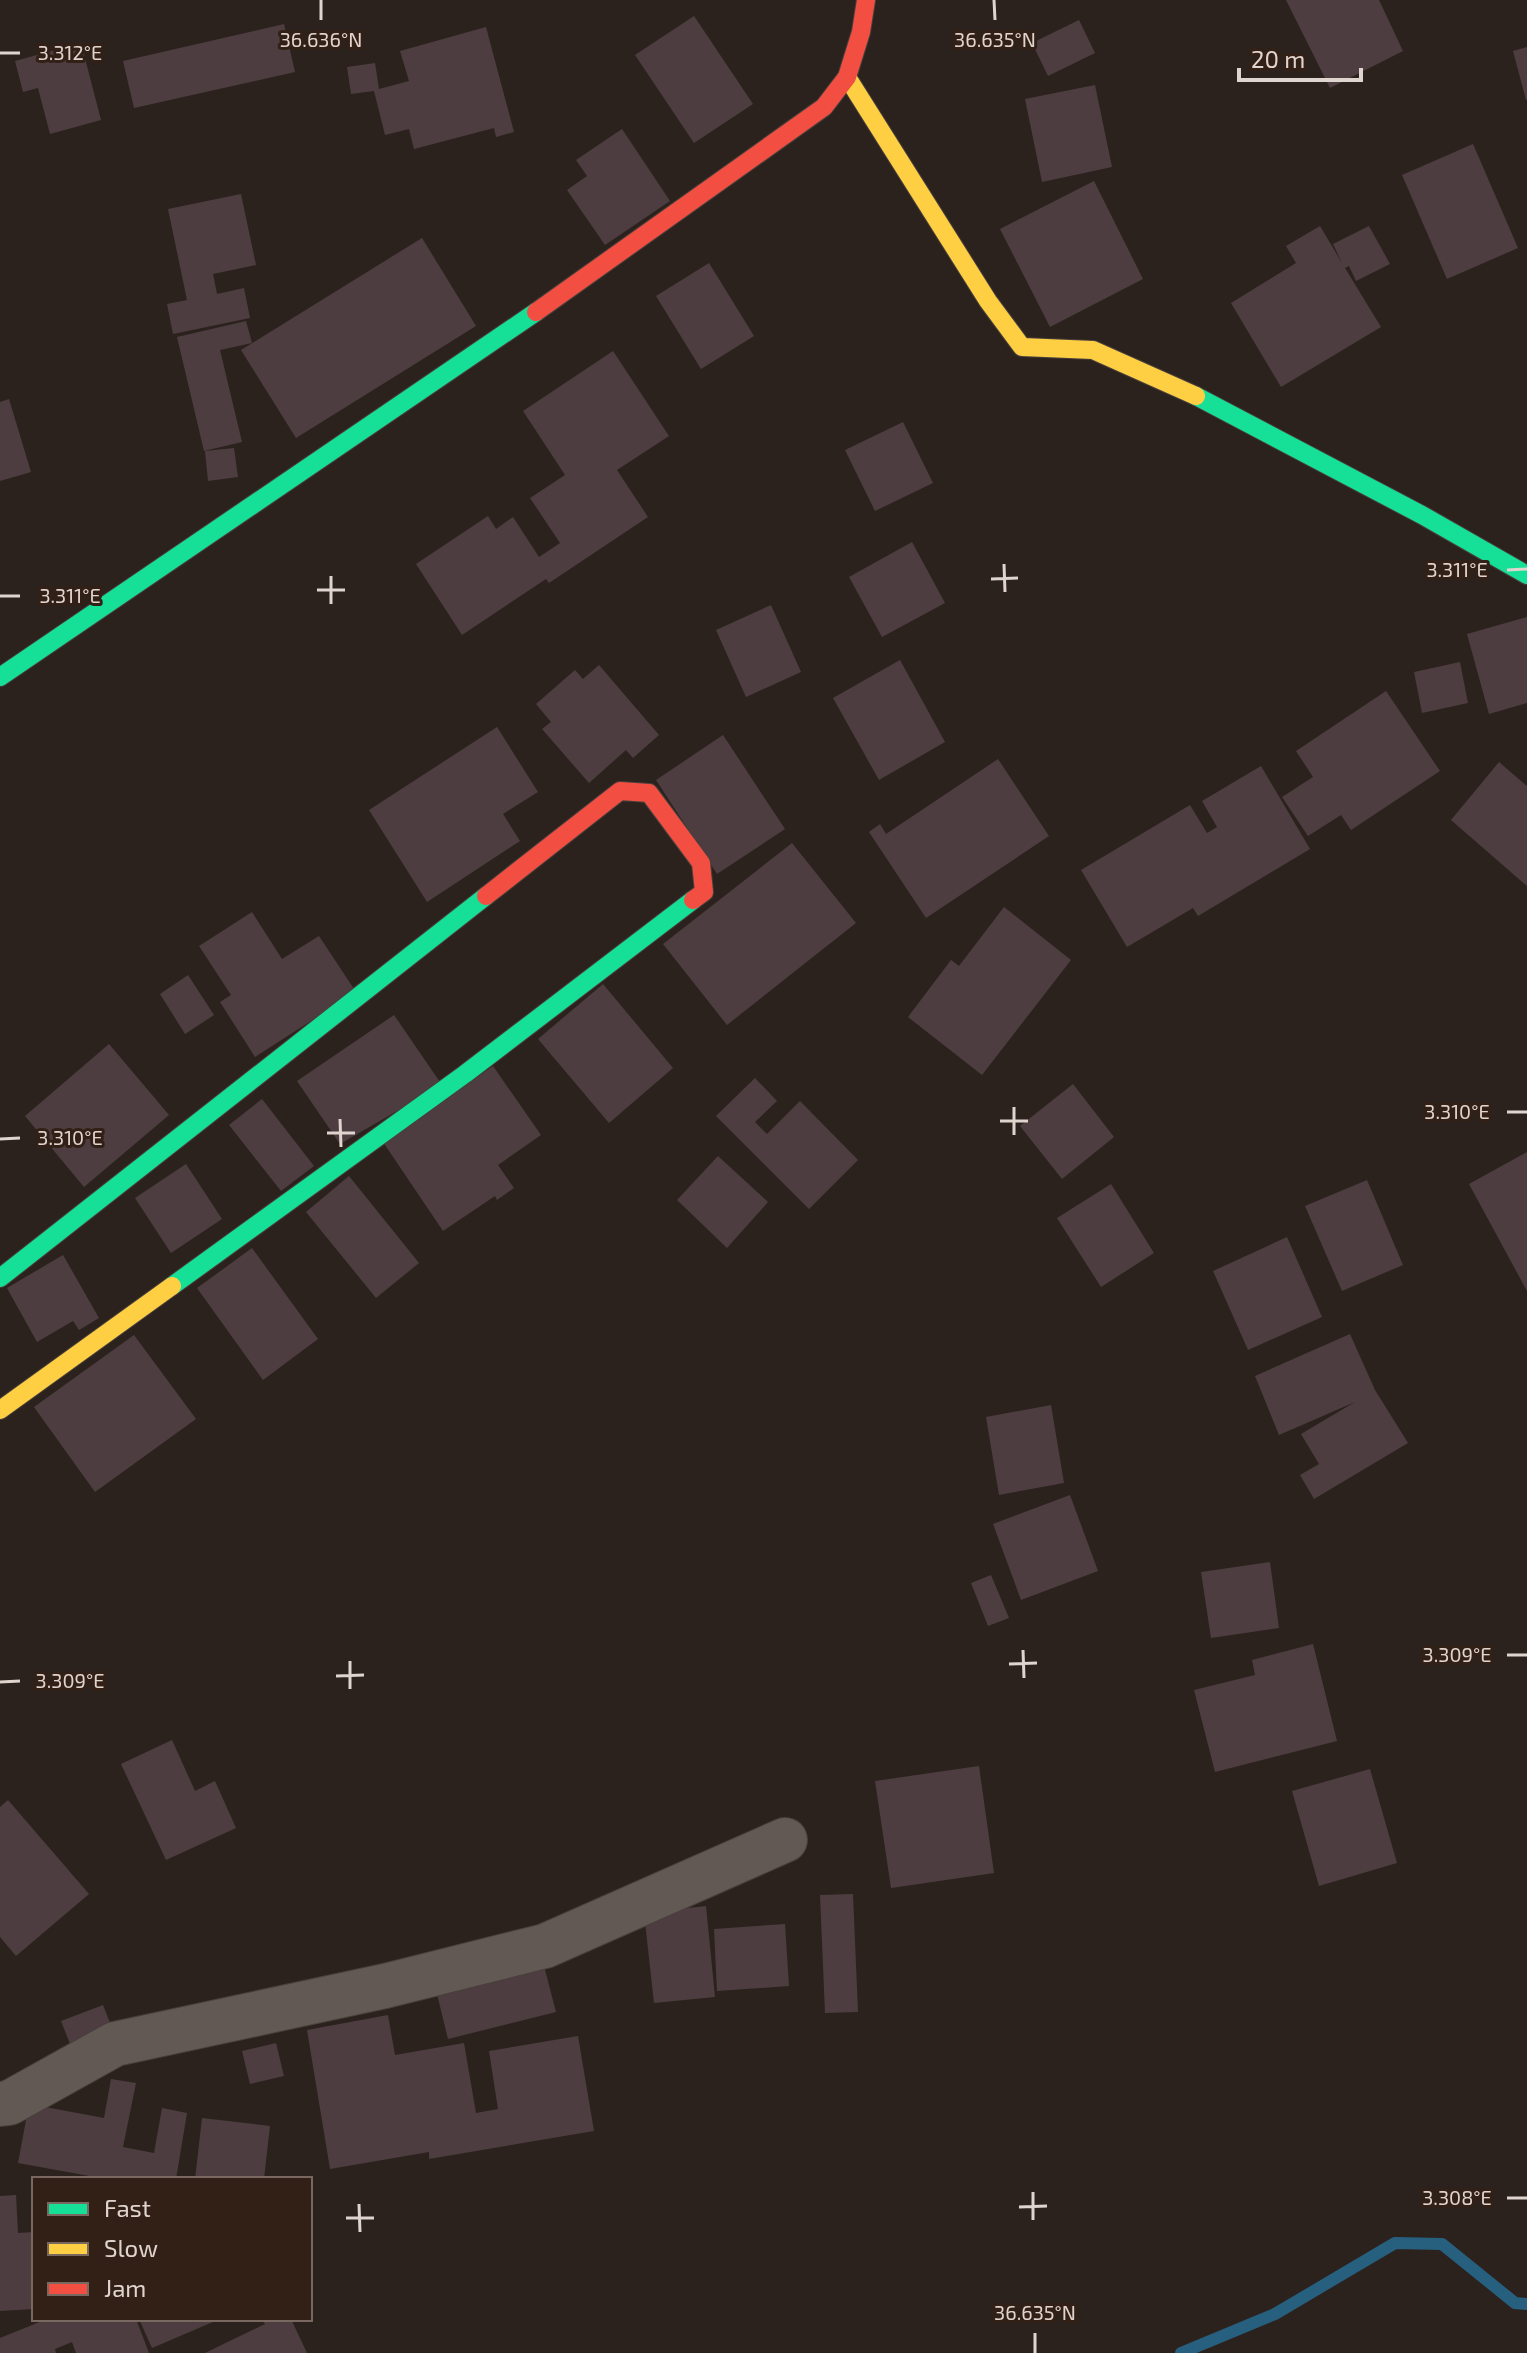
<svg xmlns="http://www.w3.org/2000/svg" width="1527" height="2353" viewBox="0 0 1527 2353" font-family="'Exo 2',sans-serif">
<rect width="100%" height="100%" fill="#2c221d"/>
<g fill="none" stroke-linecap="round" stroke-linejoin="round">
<!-- stream -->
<path stroke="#275f7f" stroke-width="12" d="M1181,2353L1275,2314L1395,2243L1442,2244L1515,2303L1527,2304"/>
</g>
<!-- building -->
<g fill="#4d3d40">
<path d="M1286,0H1379L1403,51L1330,88Z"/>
<path d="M694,16L753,104L694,143L635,55Z"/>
<path d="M1079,20L1095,53L1048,76L1032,43Z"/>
<path d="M284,24L295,72L134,108L123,61Z"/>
<path d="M486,27L514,132L496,137L494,128L414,149L409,129L385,135L374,91L351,94L347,67L375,63L379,89L409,81L400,51Z"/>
<path d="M81,43L101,120L50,134L38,88L23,92L15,61Z"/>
<path d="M1527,47V100H1526L1513,51Z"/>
<path d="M1095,85L1112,167L1042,182L1025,99Z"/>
<path d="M622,129L670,201L605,245L567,190L587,176L576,160Z"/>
<path d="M1473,144L1518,248L1447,279L1402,175Z"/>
<path d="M1094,181L1143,279L1050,327L1000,229Z"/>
<path d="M241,194L256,265L213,274L217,294L244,288L250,318L173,334L167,304L187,300L168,209Z"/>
<path d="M1320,226L1342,263L1333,244L1369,226L1390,264L1356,281L1349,266L1345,268L1381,327L1281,387L1231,303L1296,263L1286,246Z"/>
<path d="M422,238L476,326L296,438L241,350Z"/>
<path d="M709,263L754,336L701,369L656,296Z"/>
<path d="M246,321L252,343L220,350L242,442L204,451L177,337Z"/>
<path d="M613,351L669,436L617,470L648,517L549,583L546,579L462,635L416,564L488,516L496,529L513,517L539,557L560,543L530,498L565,475L523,411Z"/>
<path d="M9,399L31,472L0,481V402Z"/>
<path d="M903,422L933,483L875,511L845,450Z"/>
<path d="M234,448L238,477L208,481L205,451Z"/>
<path d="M912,542L945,603L882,637L849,577Z"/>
<path d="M771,605L801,672L746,697L716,630Z"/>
<path d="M1527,617V703L1489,714L1467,634Z"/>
<path d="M900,660L945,742L879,780L833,698Z"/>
<path d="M1460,662L1468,703L1422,713L1414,672Z"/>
<path d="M599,665L659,735L633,758L626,750L589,783L542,729L551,722L536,704L575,670L583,679Z"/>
<path d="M1386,691L1440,771L1351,830L1341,815L1308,836L1282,797L1313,777L1296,751Z"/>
<path d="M497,727L538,792L503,814L520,841L427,902L369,810Z"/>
<path d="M723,735L785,829L717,874L656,780Z"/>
<path d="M998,759L1049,836L926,918L869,832L880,824L886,834Z"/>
<path d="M1499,762L1527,786V886L1451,820Z"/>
<path d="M1261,766L1310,849L1198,916L1193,908L1127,947L1081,870L1190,805L1207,833L1217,827L1202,801Z"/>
<path d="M792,843L856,923L727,1025L663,944Z"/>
<path d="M1004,907L1071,960L982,1075L908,1017L951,960L959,966Z"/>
<path d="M252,912L282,959L319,936L356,992L255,1057L220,1002L231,995L199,946Z"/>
<path d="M188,975L214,1015L185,1034L160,994Z"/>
<path d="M603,984L673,1068L609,1123L538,1039Z"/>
<path d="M394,1015L442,1085L340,1144L297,1081Z"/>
<path d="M109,1044L169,1115L84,1187L25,1116Z"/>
<path d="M493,1066L541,1135L498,1165L514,1188L497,1200L495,1196L443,1231L383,1142Z"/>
<path d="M755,1078L777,1101L755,1122L767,1134L800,1101L858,1160L809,1209L716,1116Z"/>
<path d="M1073,1084L1114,1137L1062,1179L1020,1126Z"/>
<path d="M262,1099L314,1166L281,1191L229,1125Z"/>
<path d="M1527,1152V1291L1469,1184Z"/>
<path d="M718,1156L768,1202L727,1248L677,1200Z"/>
<path d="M186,1164L222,1219L171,1253L135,1198Z"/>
<path d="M349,1176L419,1263L376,1298L306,1212Z"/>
<path d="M1367,1180L1403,1265L1342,1291L1305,1206Z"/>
<path d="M1111,1184L1154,1253L1101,1287L1057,1218Z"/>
<path d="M1287,1237L1322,1317L1248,1350L1213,1271Z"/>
<path d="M252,1248L318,1339L263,1380L197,1288Z"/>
<path d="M63,1255L99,1318L79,1330L73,1321L37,1342L7,1288Z"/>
<path d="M1350,1334L1375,1390L1408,1443L1314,1499L1300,1475L1319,1464L1301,1434L1355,1402L1279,1435L1255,1376Z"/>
<path d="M134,1335L196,1419L95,1492L34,1407Z"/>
<path d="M1051,1405L1064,1483L999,1495L986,1417Z"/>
<path d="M1070,1495L1098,1571L1021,1600L993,1524Z"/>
<path d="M1270,1562L1279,1628L1211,1638L1201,1572Z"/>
<path d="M991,1575L1009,1618L988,1626L971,1583Z"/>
<path d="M1313,1644L1337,1741L1215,1772L1194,1690L1255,1675L1252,1660Z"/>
<path d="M172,1740L195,1791L215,1781L236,1828L166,1860L121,1764Z"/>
<path d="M979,1766L994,1873L891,1888L875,1781Z"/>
<path d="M1370,1769L1397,1863L1319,1886L1292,1791Z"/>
<path d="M8,1800L89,1894L16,1956L0,1937V1807Z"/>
<path d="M853,1894L858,2012L825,2013L820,1895Z"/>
<path d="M706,1906L715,1997L654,2003L644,1913Z"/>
<path d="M785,1924L789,1986L717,1991L714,1929Z"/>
<path d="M544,1966L556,2012L448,2039L437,1994Z"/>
<path d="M103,2005L114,2033L72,2049L61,2021Z"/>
<path d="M388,2015L395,2055L464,2043L476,2113L498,2109L489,2051L578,2036L594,2131L429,2159V2152L330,2169L307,2030Z"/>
<path d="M276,2043L284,2076L250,2084L242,2051Z"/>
<path d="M111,2079L136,2083L123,2147L154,2153L162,2108L187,2113L176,2179H106L18,2163L29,2104L104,2118Z"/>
<path d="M202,2118L270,2126L264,2179H195Z"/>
<path d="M16,2195L18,2233L34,2232V2309L0,2311V2196Z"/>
<path d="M47,2319H136L149,2353H76L72,2342L55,2349L56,2353H0V2338Z"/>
<path d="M139,2319H220L152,2348Z"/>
<path d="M262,2319H291L307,2353H205L265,2324Z"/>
</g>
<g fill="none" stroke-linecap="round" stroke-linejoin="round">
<defs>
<path id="street" d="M0,2104L9,2103L115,2044L385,1986L545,1946L785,1840"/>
<g id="fast">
<path d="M1196,396L1422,515L1527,575"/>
<path d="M0,677L536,312"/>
<path d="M0,1278L486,896"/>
<path d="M172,1286L465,1074L693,900"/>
</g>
<g id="slow">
<path d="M847,77L988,301L1022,347L1093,350L1196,396"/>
<path d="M0,1410L172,1286"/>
</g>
<g id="jam">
<path d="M536,312L824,107L847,77L861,32L866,0"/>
<path d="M486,896L620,791L649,793L701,863L704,892L693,900"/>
</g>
</defs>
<!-- street casing -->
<use href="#street" stroke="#49403c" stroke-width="46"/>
<!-- fast casing -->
<use href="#fast" stroke="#49403c" stroke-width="20"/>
<!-- slow casing -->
<use href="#slow" stroke="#49403c" stroke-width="20"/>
<!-- jam casing -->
<use href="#jam" stroke="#49403c" stroke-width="20"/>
<!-- street -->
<use href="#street" stroke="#625955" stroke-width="44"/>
<!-- fast -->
<use href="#fast" stroke="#16e098" stroke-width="18"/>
<!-- slow -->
<use href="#slow" stroke="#ffcf43" stroke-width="18"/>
<!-- jam -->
<use href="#jam" stroke="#f24e42" stroke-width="18"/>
</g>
<!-- ticks -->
<path fill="none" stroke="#e0d4ce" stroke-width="3" d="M321,0V20M994,0L995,20M0,53H20M1004,564L1005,592M1507,570L1527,569M331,576V604M991,579L1018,578M317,590H345M0,596H20M1014,1107V1135M1507,1112H1527M340,1119L341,1147M1000,1121H1028M327,1133H355M0,1139L20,1138M1023,1650L1024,1678M1507,1655H1527M350,1661V1689M1009,1664L1037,1663M336,1676L364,1675M0,1682L20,1681M1033,2192V2220M1507,2198H1527M359,2204L360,2232M1019,2207L1047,2206M346,2218H374M1035,2333V2353"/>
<g font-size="20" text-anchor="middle" fill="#e0d4ce" stroke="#322017" stroke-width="6" stroke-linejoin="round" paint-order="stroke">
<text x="321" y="47">36.636°N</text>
<text x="995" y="47">36.635°N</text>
<text x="70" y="60">3.312°E</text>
<text x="1457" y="577">3.311°E</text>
<text x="70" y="603">3.311°E</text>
<text x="1457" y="1119">3.310°E</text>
<text x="70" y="1145">3.310°E</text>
<text x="1457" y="1662">3.309°E</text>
<text x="70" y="1688">3.309°E</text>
<text x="1457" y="2205">3.308°E</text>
<text x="1035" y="2320">36.635°N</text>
</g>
<!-- legend -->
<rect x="32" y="2177" width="280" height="144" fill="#322017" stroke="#786860" stroke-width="2"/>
<rect x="48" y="2203" width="40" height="12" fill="#16e098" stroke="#786860" stroke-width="2"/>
<text x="104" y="2217" font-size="24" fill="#e0d4ce">Fast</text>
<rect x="48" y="2243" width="40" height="12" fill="#ffcf43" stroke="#786860" stroke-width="2"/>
<text x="104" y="2257" font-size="24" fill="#e0d4ce">Slow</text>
<rect x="48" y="2283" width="40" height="12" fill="#f24e42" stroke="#786860" stroke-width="2"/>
<text x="104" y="2297" font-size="24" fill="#e0d4ce">Jam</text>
<!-- scale -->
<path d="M1239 68v12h122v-12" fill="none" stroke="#e0d4ce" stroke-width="4"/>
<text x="1251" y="68" font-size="24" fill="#e0d4ce" stroke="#322017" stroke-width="6" paint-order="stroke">20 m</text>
</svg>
